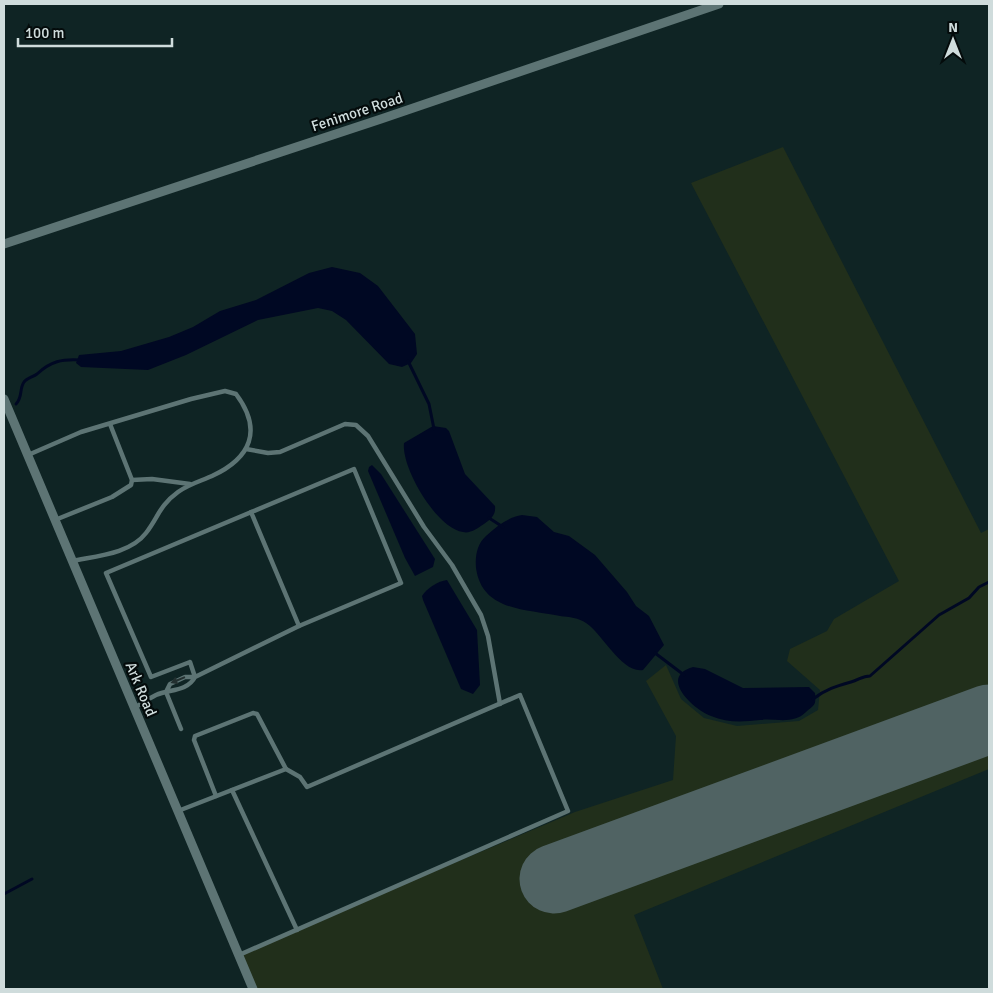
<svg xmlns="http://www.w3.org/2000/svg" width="993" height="993" viewBox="0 0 993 993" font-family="Signika,sans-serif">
<rect width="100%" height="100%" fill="#0f2424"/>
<!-- green -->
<path fill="#212f1b" d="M783,147L981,533L989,529V769L634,915L663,989H253L238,954L575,812L673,780L676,736L646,681L666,665L681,699L704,718L737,726L799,721L818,710L820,690L787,661L790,649L827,631L834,619L899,581L691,183Z"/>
<!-- water -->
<g fill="#000823">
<path d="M332,267L360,273L378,286L415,334L417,354L411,363L402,367L389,364L346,320L332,311L318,308L258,320L186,355L148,370L81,367L76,363L79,355L121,351L169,337L193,327L220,311L256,300L309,273Z"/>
<path d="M433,426L446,428L449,431L465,474L495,506C496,515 491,519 484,524C478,528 470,534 463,532C437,529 401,468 404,443Z"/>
<path d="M372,465L381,474L435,559L433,567L415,576L405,558L368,471L369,467Z"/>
<path d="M522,515L537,517L554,532L569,536L595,555L627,592L636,606L649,616L664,645L643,670C622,674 601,632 586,623C579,618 569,617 560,616C525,609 482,611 476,568C475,556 477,544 486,536C496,527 508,517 522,515Z"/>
<path d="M447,580L477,630L480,685L473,694L461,689L423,600L422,596C427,588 438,581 447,580Z"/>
<path d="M693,667L705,669L743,688L809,687L815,693C816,706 815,704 806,712C793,725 776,718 760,720C743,722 727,723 711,716C693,709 658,677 693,667Z"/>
</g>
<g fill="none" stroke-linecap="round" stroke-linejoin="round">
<!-- stream -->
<g stroke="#000823" stroke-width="3">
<path d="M408,361L429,404L434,429"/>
<path d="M16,404C23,397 19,389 24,382C27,378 33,377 37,374C51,361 62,359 80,360"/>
<path d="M489,518L503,527"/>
<path d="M655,653L684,675"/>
<path d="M813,699C826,689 837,686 851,682C859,680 862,676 870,676L939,615L969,598L979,587L989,582"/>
<path d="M4,894L32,879"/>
</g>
<!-- runway -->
<path stroke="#506363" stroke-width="69" d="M554,879L989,719"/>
<!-- service -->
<g stroke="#5d7474" stroke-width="4.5">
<path d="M246,449L268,453L280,452L345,424L356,425L368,436L424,527L452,565L481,615L488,636L500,704"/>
<path d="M28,455L81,432L191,399L225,391L236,394C263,430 251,458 212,476C201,481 189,484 178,492C159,506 159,516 146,533C130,554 96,556 72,561"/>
<path d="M132,480L152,479L190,484"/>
<path d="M251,512L299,626"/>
<path d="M55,520L112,497L131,485L132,480L110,424"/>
<path d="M134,708C141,704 148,699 156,695C169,689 187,692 195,677L190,662L151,677L106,573L354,469L401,583L299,626L195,677H185L170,684L166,692L181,729"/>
<path d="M232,790L297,930"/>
<path d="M216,796L194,740L195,736L253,713L257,714L286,769"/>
<path d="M178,811L286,769L300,777L307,787L520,695L568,811L239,955"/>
</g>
<!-- minor -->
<g stroke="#5d7474" stroke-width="9">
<path d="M4,244L381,119L719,4"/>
<path d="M4,399L253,989"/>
</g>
</g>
<!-- one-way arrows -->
<defs><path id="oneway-solid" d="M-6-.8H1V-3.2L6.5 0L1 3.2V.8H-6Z" transform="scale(1.25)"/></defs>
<use fill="#233030" href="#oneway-solid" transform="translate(178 680) rotate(158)"/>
<g text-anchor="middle" stroke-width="4.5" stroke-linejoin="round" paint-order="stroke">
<!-- street labels -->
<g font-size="15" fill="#cfdcdc" stroke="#040b0b">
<text transform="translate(357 112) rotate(-18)" y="5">Fenimore Road</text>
<text transform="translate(141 689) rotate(67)" y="5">Ark Road</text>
</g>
</g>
<!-- border -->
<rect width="993" height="993" fill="none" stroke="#cfdcdc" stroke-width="10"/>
<!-- north arrow -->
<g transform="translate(953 40)" stroke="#040b0b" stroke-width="4" paint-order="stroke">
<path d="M0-4L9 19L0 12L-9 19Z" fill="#cfdcdc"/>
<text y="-8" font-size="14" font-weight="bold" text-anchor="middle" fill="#cfdcdc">N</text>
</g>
<!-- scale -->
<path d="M18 38v8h154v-8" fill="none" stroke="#cfdcdc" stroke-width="2.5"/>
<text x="25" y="38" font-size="15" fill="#cfdcdc" stroke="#040b0b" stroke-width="4" paint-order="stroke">100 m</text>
</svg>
